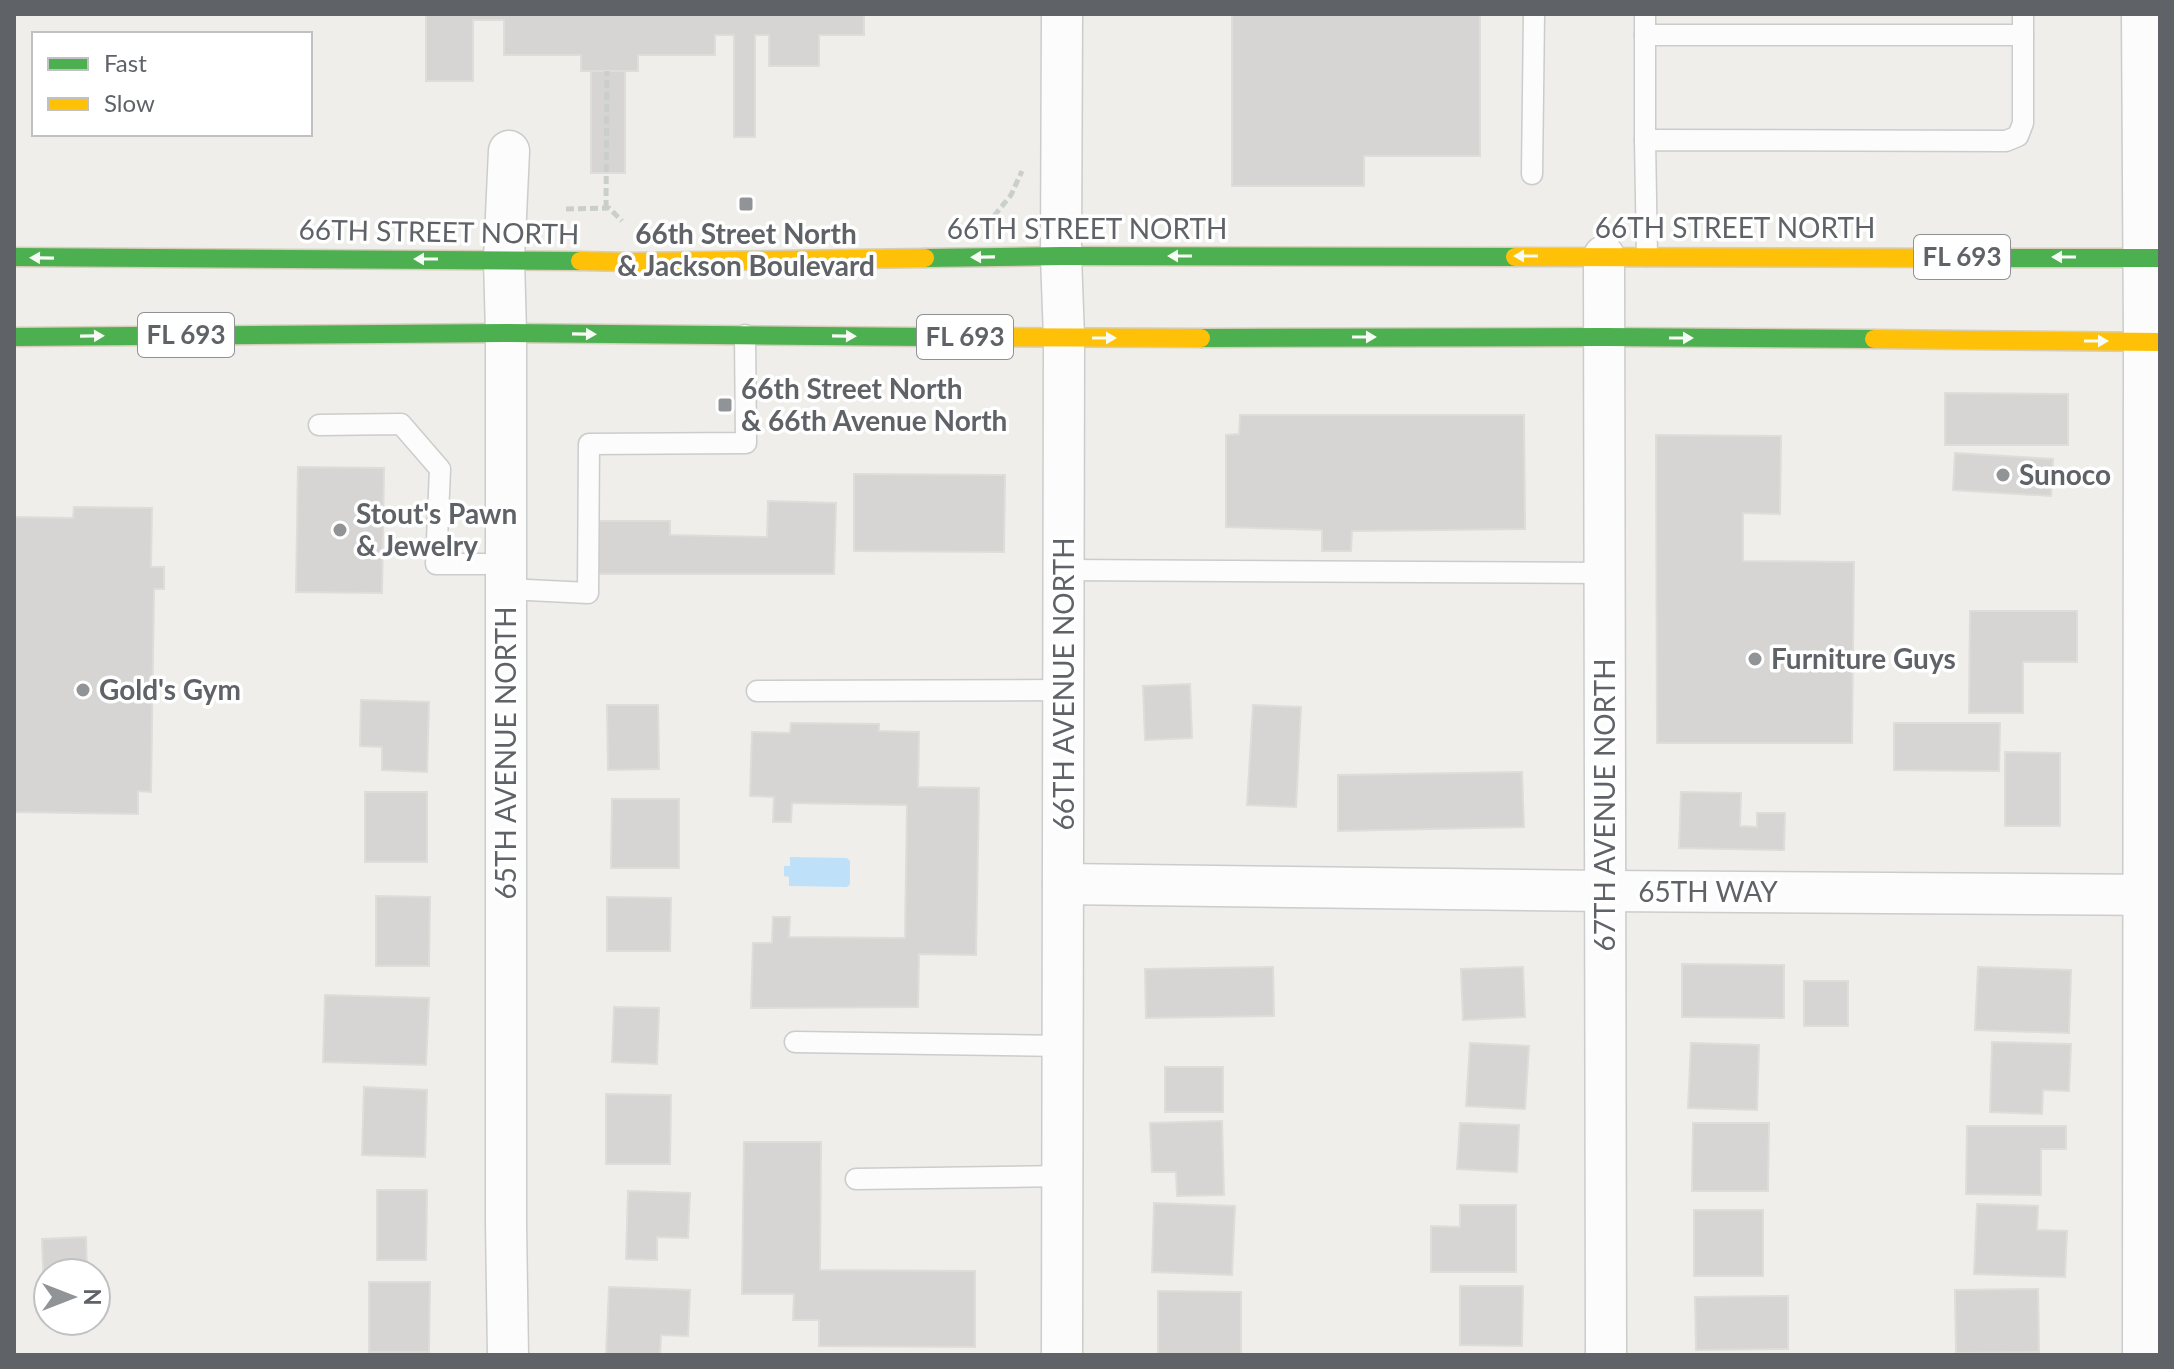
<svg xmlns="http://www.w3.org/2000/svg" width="2174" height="1369" viewBox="0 0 2174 1369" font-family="Lato,sans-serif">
<rect width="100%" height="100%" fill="#efeeea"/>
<!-- water -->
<path fill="#bfe0f9" d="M790,857L847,858L850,861V884L847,887L789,886V877L784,876V866H790Z"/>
<!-- building -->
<g fill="#d6d5d3" stroke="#deddd9" stroke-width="2">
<path d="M426,14H864V35H819V66H769V35H755V137H734V35H715V55H638V71H581V55H504V20H473V81H426Z"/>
<path d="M1232,14H1480V156H1364V186H1232Z"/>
<rect x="591" y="71" width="34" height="102"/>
<path d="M1945,393L2068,394V445H1945Z"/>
<path d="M1240,415H1524L1525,529L1352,531L1351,551H1322V530L1226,527V435L1239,434Z"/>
<path d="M1656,435L1781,436L1780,514L1743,513V561L1854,562L1852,743H1657Z"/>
<path d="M1955,453L2053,459L2051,496L1953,490Z"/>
<path d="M298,467L384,468L382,593L296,592Z"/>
<path d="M854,474L1005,475L1004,552L854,551Z"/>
<path d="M768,501L836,503L834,574H597L598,521H670V535L767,537Z"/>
<path d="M74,507L152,508L151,567H164V589H154L151,792L138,791V814L14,812V517L73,518Z"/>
<path d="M1970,611H2077V662H2023V713H1969Z"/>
<path d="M1190,684L1192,738L1145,740L1143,686Z"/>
<path d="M361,700L429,702L427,772L382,770V747L360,746Z"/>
<path d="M607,705H658L659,769L608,770Z"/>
<path d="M1253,705L1301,707L1296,807L1247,805Z"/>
<path d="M791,723L879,724V731L919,732L918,787L979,788L976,955L919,954L918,1007L751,1008L753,943H772L773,917H790L789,937L905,938L907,805L792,803L791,822H773L774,797L750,796L752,732L790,733Z"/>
<path d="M1894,723H2000L1999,771L1894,770Z"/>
<path d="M2005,752L2060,753V826H2005Z"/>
<path d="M1522,772L1524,827L1338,831V775Z"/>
<rect x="365" y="792" width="62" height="70"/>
<path d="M1681,792L1741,793L1740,826L1757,827V813H1785L1784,850L1679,848Z"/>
<path d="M612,799H679V868H611Z"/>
<path d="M376,896L430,897L429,966H376Z"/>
<path d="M607,897L671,898L670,951H607Z"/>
<path d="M1682,964L1784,965V1018L1682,1017Z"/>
<path d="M1273,967L1274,1016L1146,1018L1145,969Z"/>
<path d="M1523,967L1525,1017L1463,1020L1461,969Z"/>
<path d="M1978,967L2071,970L2069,1033L1975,1030Z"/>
<rect x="1804" y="981" width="44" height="45"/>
<path d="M325,995L429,998L426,1065L323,1062Z"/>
<path d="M614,1007L659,1008L657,1064L612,1062Z"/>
<path d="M1992,1042L2071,1044L2069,1091L2043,1090L2042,1114L1990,1112Z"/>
<path d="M1470,1043L1529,1046L1525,1109L1466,1106Z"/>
<path d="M1691,1043L1759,1045L1757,1110L1688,1108Z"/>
<rect x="1165" y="1067" width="58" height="45"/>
<path d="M364,1087L427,1090L425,1157L362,1155Z"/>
<path d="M606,1094L671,1095L670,1164H606Z"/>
<path d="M1222,1121L1224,1195L1177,1196L1176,1172H1152L1150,1123Z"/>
<path d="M1460,1123L1519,1125L1517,1172L1457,1169Z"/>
<path d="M1693,1123H1769L1768,1191H1692Z"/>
<path d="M1967,1126H2066V1149H2041V1195L1966,1194Z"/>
<path d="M744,1142H821L820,1270L975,1271V1347L819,1346V1320H793L794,1294H742Z"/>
<path d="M377,1190H427L426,1260H377Z"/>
<path d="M628,1191L690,1193L688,1238L657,1237V1260L626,1259Z"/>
<path d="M1154,1203L1235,1206L1232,1275L1152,1272Z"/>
<path d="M1977,1204L2038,1206L2037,1230L2067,1231L2065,1277L1974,1274Z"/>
<path d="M1460,1205H1516V1272H1431V1226L1460,1227Z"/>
<rect x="1694" y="1210" width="69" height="66"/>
<path d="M86,1237L87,1273H48V1292H44L42,1239Z"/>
<path d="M369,1282H430L429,1352H369Z"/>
<path d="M1460,1286H1523L1522,1346L1460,1345Z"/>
<path d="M609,1287L690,1290L688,1336L661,1335L660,1355H606Z"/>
<path d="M2038,1289L2039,1352L1956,1353L1955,1290Z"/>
<path d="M1158,1291L1241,1292V1355H1158Z"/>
<path d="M1788,1296V1349L1696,1350L1695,1297Z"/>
</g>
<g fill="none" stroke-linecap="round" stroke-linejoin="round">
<defs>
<g id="lane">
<path d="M1645,14V140"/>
<path d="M1645,35H2023"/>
<path d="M1532,174L1534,14"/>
<path d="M1647,256L1645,140L2006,141L2018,136L2023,123V14"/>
<path d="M319,425L401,424L440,469L436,564H506"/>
<path d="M1064,570L1604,573"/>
<path d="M506,589L588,593L589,444L746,443L745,335"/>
<path d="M757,691L1063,690"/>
<path d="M795,1042L1063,1046"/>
<path d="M856,1179L1063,1176"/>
</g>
<g id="street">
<path d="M1062,14L1061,256L1064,338L1062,1355"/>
<path d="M2142,14L2144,341L2143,1355"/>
<path d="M1604,256L1606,1355"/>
<path d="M1063,884L1605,891L2160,895"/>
<path d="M508,1355L506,1224V333L504,259L509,151"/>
</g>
<g id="fast">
<path d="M14,257L580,261"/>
<path d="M925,258L1061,256L1515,257"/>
<path d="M1972,258H2160"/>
<path d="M14,337L506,333L927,337"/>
<path d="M1201,338L1604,337L1874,339"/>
</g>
<g id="slow">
<path d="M1515,257L1972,258"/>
<path d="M580,261L631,262L925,258"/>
<path d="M927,337L1201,338"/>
<path d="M1874,339L2160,342"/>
</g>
</defs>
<!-- lane casing -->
<use href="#lane" stroke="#cbcccc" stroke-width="23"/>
<!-- street casing -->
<use href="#street" stroke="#cbcccc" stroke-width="43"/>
<!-- fast casing -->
<use href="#fast" stroke="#d7ceb8" stroke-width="21"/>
<!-- slow casing -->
<use href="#slow" stroke="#d7ceb8" stroke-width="21"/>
<!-- path -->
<g stroke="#cacfcc" stroke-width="5" stroke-dasharray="8 4" stroke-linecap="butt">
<path d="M606,208L607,71"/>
<path d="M566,209L609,208L622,221"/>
<path d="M994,216L1011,195L1022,171"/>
</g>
<!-- lane -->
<use href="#lane" stroke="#fdfcfc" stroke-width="20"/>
<!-- street -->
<use href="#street" stroke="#fdfcfc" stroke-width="40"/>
<!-- fast -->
<use href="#fast" stroke="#4caf50" stroke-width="18"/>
<!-- slow -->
<use href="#slow" stroke="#ffc107" stroke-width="18"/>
</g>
<!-- one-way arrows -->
<defs><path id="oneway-solid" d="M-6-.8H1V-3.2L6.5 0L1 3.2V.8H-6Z" transform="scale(2)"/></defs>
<g fill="#f6fbf6">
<use href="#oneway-solid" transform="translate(1180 256) rotate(180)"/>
<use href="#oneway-solid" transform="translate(1526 256) rotate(180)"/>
<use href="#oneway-solid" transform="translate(983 257) rotate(179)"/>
<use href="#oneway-solid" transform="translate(2064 257) rotate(-180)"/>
<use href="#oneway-solid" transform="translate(42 258) rotate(-179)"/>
<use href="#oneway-solid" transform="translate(426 259) rotate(-180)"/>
<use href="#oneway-solid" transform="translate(584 334) rotate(1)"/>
<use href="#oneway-solid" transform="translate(92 336) rotate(-1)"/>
<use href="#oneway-solid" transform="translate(844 336) rotate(1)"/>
<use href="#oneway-solid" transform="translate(1364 337)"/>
<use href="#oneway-solid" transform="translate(1104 338)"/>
<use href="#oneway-solid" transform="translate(1681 338)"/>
<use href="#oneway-solid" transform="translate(2096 341)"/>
</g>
<!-- markers -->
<g fill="#919496" stroke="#fff" stroke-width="3">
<rect x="738" y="196" width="16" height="16" rx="4"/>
<rect x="717" y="397" width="16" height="16" rx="4"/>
<circle cx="2003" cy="475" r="8"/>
<circle cx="340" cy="530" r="8"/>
<circle cx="1755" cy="659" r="8"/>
<circle cx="83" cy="690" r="8"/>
</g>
<g text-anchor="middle" stroke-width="7" stroke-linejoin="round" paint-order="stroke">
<!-- shield labels -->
<g fill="#fff" stroke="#8f9295" stroke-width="2">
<rect x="1914" y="235" width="96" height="44" rx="6"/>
<rect x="138" y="313" width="96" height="44" rx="6"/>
<rect x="917" y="315" width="96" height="44" rx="6"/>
</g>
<g font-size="26" font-weight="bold" fill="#5f6368">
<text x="1962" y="266">FL 693</text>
<text x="186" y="344">FL 693</text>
<text x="965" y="346">FL 693</text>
</g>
<!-- street labels -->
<g font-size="28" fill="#5f6368" stroke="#fff">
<text x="1735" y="238">66TH STREET NORTH</text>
<text x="1087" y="239">66TH STREET NORTH</text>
<text transform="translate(439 232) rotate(1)" y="10">66TH STREET NORTH</text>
<text transform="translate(1064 684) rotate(-90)" y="10">66TH AVENUE NORTH</text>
<text transform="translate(506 753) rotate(-90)" y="10">65TH AVENUE NORTH</text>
<text transform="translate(1605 805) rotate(-90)" y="10">67TH AVENUE NORTH</text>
<text x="1708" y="902">65TH WAY</text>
</g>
<!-- poi labels -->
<g font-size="28" font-weight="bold" fill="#5f6368" stroke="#fff" text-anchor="start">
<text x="746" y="244" text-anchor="middle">66th Street North<tspan x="746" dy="32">&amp; Jackson Boulevard</tspan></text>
<text x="741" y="399">66th Street North<tspan x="741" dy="32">&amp; 66th Avenue North</tspan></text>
<text x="2019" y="485">Sunoco</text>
<text x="356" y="524">Stout's Pawn<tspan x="356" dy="32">&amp; Jewelry</tspan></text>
<text x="1771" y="669">Furniture Guys</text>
<text x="99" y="700">Gold's Gym</text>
</g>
</g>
<!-- border -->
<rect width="2174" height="1369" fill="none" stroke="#5f6368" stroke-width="32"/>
<!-- legend -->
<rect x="32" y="32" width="280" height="104" fill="#ffffff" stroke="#bfc1c3" stroke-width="2"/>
<rect x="48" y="58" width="40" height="12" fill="#4caf50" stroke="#bfc1c3" stroke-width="2"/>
<text x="104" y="72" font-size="24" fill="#5f6368">Fast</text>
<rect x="48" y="98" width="40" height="12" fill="#ffc107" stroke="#bfc1c3" stroke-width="2"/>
<text x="104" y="112" font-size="24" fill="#5f6368">Slow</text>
<!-- north arrow -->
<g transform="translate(72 1297) rotate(90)"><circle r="38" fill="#ffffff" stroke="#bfc1c3" stroke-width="2"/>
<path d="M0-6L14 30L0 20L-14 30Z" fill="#919496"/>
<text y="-12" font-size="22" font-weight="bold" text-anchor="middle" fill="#5f6368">N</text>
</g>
</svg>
